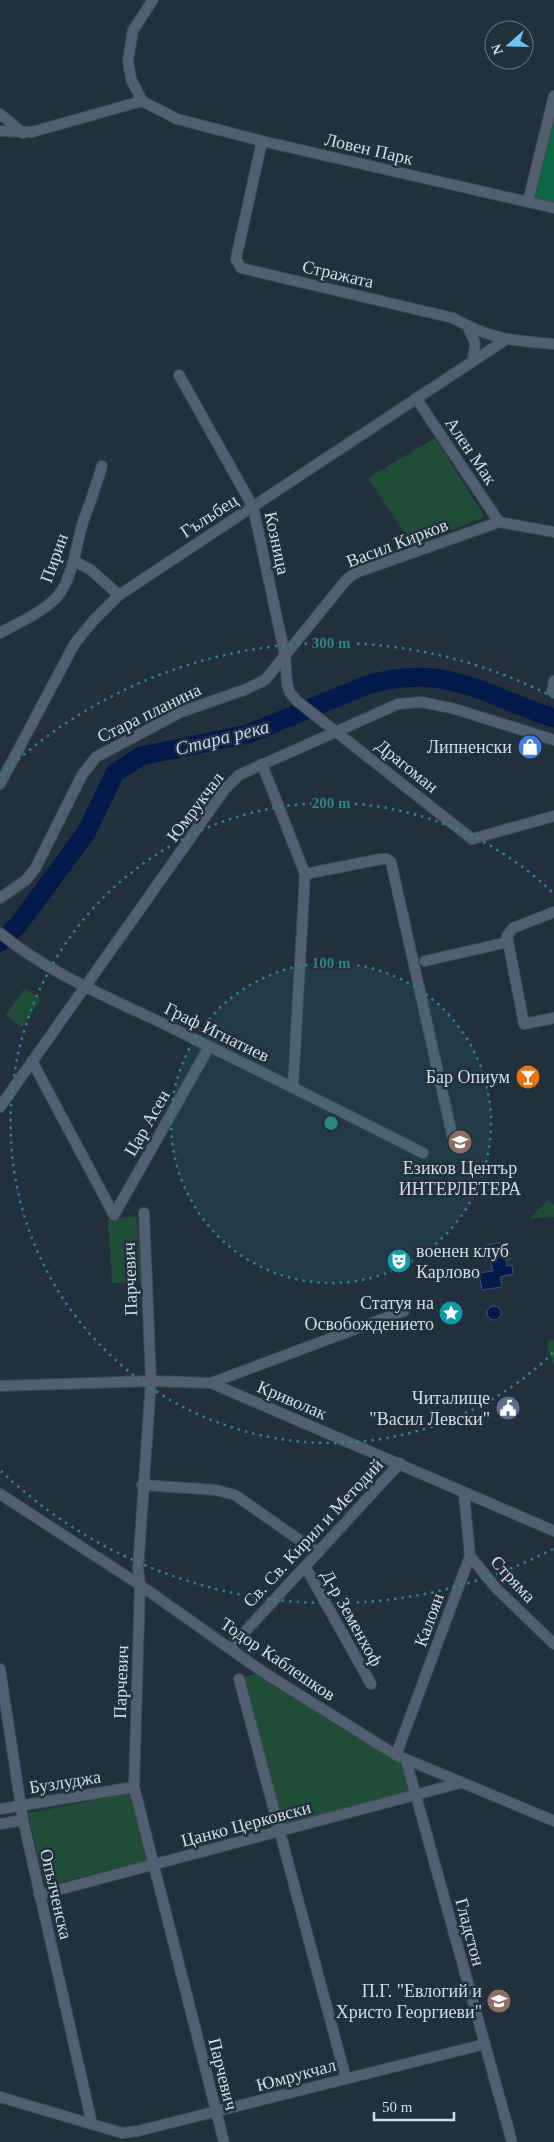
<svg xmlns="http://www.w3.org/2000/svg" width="554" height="2142" viewBox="0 0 554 2142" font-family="Georgia,serif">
<rect width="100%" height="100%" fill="#22303d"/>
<!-- green -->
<g fill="#204c39">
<path d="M435,438L485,517L413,545L368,478Z"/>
<path d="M25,988L41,999L22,1027L6,1015Z"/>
<path d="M548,1200L554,1205V1217L529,1219Z"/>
<path d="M137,1216L141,1283H112L108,1220Z"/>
<path d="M554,1340V1364L549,1353L547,1341Z"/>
<path d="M263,1672L406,1760L416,1796L281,1832L239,1679Z"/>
<path d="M131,1793L146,1861L45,1886L28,1813Z"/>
</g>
<!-- forest -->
<path fill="#0d6747" d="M554,96V208L528,202Z"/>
<!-- water -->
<g fill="#031949" stroke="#415378">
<path d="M507,1242L510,1259L506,1260L507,1266L512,1265L513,1274L500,1277L502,1287L482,1290L479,1273L493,1271L486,1245Z"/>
<circle cx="494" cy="1313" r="7"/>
</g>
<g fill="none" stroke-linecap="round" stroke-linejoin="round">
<!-- river -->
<path stroke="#031949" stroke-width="19" d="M0,942L18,925L86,833L115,773L141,756L248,734L367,685C446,662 483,695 554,718"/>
<defs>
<g id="minor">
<path d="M153,0L133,30L128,61L131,79L142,101L177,119L262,141L554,208"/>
<path d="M0,114L23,133"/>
<path d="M0,131L32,132L142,101"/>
<path d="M262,141L236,259L241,268L453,318C490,339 513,341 554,344"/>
<path d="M528,202L554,96"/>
<path d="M468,327L475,343L473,360"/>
<path d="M179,375L253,507L285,655L287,684L290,693L297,701L472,839L554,816"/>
<path d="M416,398L499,522"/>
<path d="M74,561L91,570L119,595"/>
<path d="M0,633C18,623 41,613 56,598C72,581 76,547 82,525C89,506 96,486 102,466"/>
<path d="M554,681L552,691L554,693"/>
<path d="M262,764L305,874L381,859H387L391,862L452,1135"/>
<path d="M0,784L75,643L94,620L119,595L505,340"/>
<path d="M0,898L26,880L35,869L82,775L96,757L181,712L244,690L265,680L347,579L355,573L499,522L554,532"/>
<path d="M554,912L513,928L507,936L524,1024L554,1018"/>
<path d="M0,933C47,972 107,997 162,1023C249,1066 337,1109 423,1153"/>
<path d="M425,961L508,942"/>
<path d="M32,1061L114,1215"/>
<path d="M293,1087L305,874"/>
<path d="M0,1107L225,789L239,775L398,704L422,702L455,709L554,740"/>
<path d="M144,1213L151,1381L138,1569L140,1585L134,1787L224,2142"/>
<path d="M114,1215L209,1047"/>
<path d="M211,1383L404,1311"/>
<path d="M0,1386L151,1381L211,1383L554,1531"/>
<path d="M142,1485L216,1490L235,1495L318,1553"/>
<path d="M0,1494L140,1585L263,1672L396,1755L554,1821"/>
<path d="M470,1556L496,1588L554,1644"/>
<path d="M306,1568L371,1684"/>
<path d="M230,1648L400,1463"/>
<path d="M0,1669L23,1820L92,2124"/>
<path d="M239,1679L346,2079"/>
<path d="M396,1755L470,1556L464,1493"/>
<path d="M406,1760L512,2142"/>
<path d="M0,1809L134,1787"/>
<path d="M0,1824L23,1820"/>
<path d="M39,1895L460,1783"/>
<path d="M0,2097L122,2133L138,2131L485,2044"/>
</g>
</defs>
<!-- minor casing -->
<use href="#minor" stroke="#3f4b56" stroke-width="12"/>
<!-- minor -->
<use href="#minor" stroke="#51606f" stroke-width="10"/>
</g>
<!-- distance rings -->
<circle cx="331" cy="1123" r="160" fill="#2c8580" fill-opacity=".12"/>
<g fill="none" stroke="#2c8580" stroke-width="2.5" stroke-dasharray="2.5 5">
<circle cx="331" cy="1123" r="160"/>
<path d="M553 1353A320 320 0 1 1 553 893"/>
<path d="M553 1549A480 480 0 0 1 1 1471M1 775A480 480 0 0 1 553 697"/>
</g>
<!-- icons -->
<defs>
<symbol id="shop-disc" viewBox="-11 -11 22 22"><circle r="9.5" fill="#3f7fe0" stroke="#22303d"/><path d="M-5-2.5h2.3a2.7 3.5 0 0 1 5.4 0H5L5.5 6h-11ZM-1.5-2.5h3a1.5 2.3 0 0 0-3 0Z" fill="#fff"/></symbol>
<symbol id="bar-disc" viewBox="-11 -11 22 22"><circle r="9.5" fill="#e8710a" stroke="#22303d"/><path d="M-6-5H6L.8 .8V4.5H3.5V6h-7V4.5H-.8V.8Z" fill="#fff"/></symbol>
<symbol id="school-disc" viewBox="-11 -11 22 22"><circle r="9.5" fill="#8d6e63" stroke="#22303d"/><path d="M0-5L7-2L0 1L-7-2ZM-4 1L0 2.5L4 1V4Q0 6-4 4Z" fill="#fff"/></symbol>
<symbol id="theatre-disc" viewBox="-11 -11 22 22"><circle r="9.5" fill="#0f9aa8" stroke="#22303d"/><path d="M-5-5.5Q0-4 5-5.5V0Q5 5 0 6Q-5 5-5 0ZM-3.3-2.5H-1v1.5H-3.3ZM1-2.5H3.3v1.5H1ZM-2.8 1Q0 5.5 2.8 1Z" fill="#fff"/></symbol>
<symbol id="sight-disc" viewBox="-11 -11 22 22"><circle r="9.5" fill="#0f9aa8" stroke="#22303d"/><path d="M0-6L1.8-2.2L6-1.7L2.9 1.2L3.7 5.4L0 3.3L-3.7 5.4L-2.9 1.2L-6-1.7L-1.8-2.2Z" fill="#fff"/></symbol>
<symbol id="civic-disc" viewBox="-11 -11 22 22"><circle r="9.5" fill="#5c6f8a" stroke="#22303d"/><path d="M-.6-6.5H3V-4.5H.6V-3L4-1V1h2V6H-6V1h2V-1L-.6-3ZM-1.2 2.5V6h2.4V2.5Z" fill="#fff"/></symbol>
</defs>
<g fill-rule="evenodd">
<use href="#shop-disc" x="516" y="733" width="28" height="28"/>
<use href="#bar-disc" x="514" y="1063" width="28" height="28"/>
<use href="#school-disc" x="446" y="1128" width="28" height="28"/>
<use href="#theatre-disc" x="385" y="1247" width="28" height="28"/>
<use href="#sight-disc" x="437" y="1299" width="28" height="28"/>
<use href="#civic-disc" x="494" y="1394" width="28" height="28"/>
<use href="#school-disc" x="485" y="1987" width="28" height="28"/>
</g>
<g text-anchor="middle" stroke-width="5" stroke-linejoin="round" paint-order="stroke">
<!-- street labels -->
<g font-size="18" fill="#d2dbe4" stroke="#22303d">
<text transform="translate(369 149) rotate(13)" y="6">Ловен Парк</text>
<text transform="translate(338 274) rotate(13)" y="6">Стражата</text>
<text transform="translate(471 451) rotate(56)" y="6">Ален Мак</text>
<text transform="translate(209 516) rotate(-33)" y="6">Гълъбец</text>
<text transform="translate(277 543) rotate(78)" y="6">Козница</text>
<text transform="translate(397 543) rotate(-21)" y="6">Васил Кирков</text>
<text transform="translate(54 558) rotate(-70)" y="6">Пирин</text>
<text transform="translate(149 713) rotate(-26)" y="6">Стара планина</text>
<text transform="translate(407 766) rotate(39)" y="6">Драгоман</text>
<text transform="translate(195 807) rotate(-53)" y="6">Юмрукчал</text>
<text transform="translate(217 1032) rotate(26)" y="6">Граф Игнатиев</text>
<text transform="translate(147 1123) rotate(-60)" y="6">Цар Асен</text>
<text transform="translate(130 1279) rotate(-92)" y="6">Парчевич</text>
<text transform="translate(292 1400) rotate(23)" y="6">Криволак</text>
<text transform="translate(313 1533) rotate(-47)" y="6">Св. Св. Кирил и Методий</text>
<text transform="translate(513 1579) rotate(47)" y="6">Стряма</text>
<text transform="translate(352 1618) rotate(61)" y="6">Д-р Земенхоф</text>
<text transform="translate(429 1620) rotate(-70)" y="6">Калоян</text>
<text transform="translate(278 1659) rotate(34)" y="6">Тодор Каблешков</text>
<text transform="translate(121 1682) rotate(-88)" y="6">Парчевич</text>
<text transform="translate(65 1782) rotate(-9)" y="6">Бузлуджа</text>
<text transform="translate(246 1824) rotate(-15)" y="6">Цанко Церковски</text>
<text transform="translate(56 1894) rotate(77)" y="6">Опълченска</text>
<text transform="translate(470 1932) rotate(75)" y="6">Гладстон</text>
<text transform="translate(223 2074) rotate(76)" y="6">Парчевич</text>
<text transform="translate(296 2075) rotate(-15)" y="6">Юмрукчал</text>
</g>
<!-- poi labels -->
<g font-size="18" fill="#d2dbe4" stroke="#22303d" text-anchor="end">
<text x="512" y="753">Липненски</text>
<text x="510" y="1083">Бар Опиум</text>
<text x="460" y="1174" text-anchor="middle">Езиков Център<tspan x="460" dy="21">ИНТЕРЛЕТЕРА</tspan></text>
<text x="416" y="1257" text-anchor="start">военен клуб<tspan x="416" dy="21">Карлово</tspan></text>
<text x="434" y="1309">Статуя на<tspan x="434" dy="21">Освобождението</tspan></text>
<text x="490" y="1404">Читалище<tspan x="490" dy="21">"Васил Левски"</tspan></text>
<text x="482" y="1997">П.Г. "Евлогий и<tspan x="482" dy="21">Христо Георгиеви"</tspan></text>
</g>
<!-- water labels -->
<g font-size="19" font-style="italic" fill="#c3d5f6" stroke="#22303d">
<text transform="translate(222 737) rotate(-14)" y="7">Стара река</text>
</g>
</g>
<circle cx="331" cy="1123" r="8" fill="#2c8580" stroke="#22303d" stroke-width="2.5"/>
<g font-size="15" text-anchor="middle" font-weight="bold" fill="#2c8580" stroke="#22303d" stroke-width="5" stroke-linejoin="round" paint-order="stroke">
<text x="331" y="648">300 m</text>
<text x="331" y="808">200 m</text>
<text x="331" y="968">100 m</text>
</g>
<!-- north arrow -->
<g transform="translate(509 45) rotate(250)"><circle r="24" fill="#22303d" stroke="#687480"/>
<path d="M0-4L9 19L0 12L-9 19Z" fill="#6ec2f3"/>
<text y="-8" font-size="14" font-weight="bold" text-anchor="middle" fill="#d2dbe4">N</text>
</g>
<!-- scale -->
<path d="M374 2112v8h80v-8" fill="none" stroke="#d2dbe4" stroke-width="2.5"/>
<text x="382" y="2112" font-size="15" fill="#d2dbe4" stroke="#22303d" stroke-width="4" paint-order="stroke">50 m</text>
</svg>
